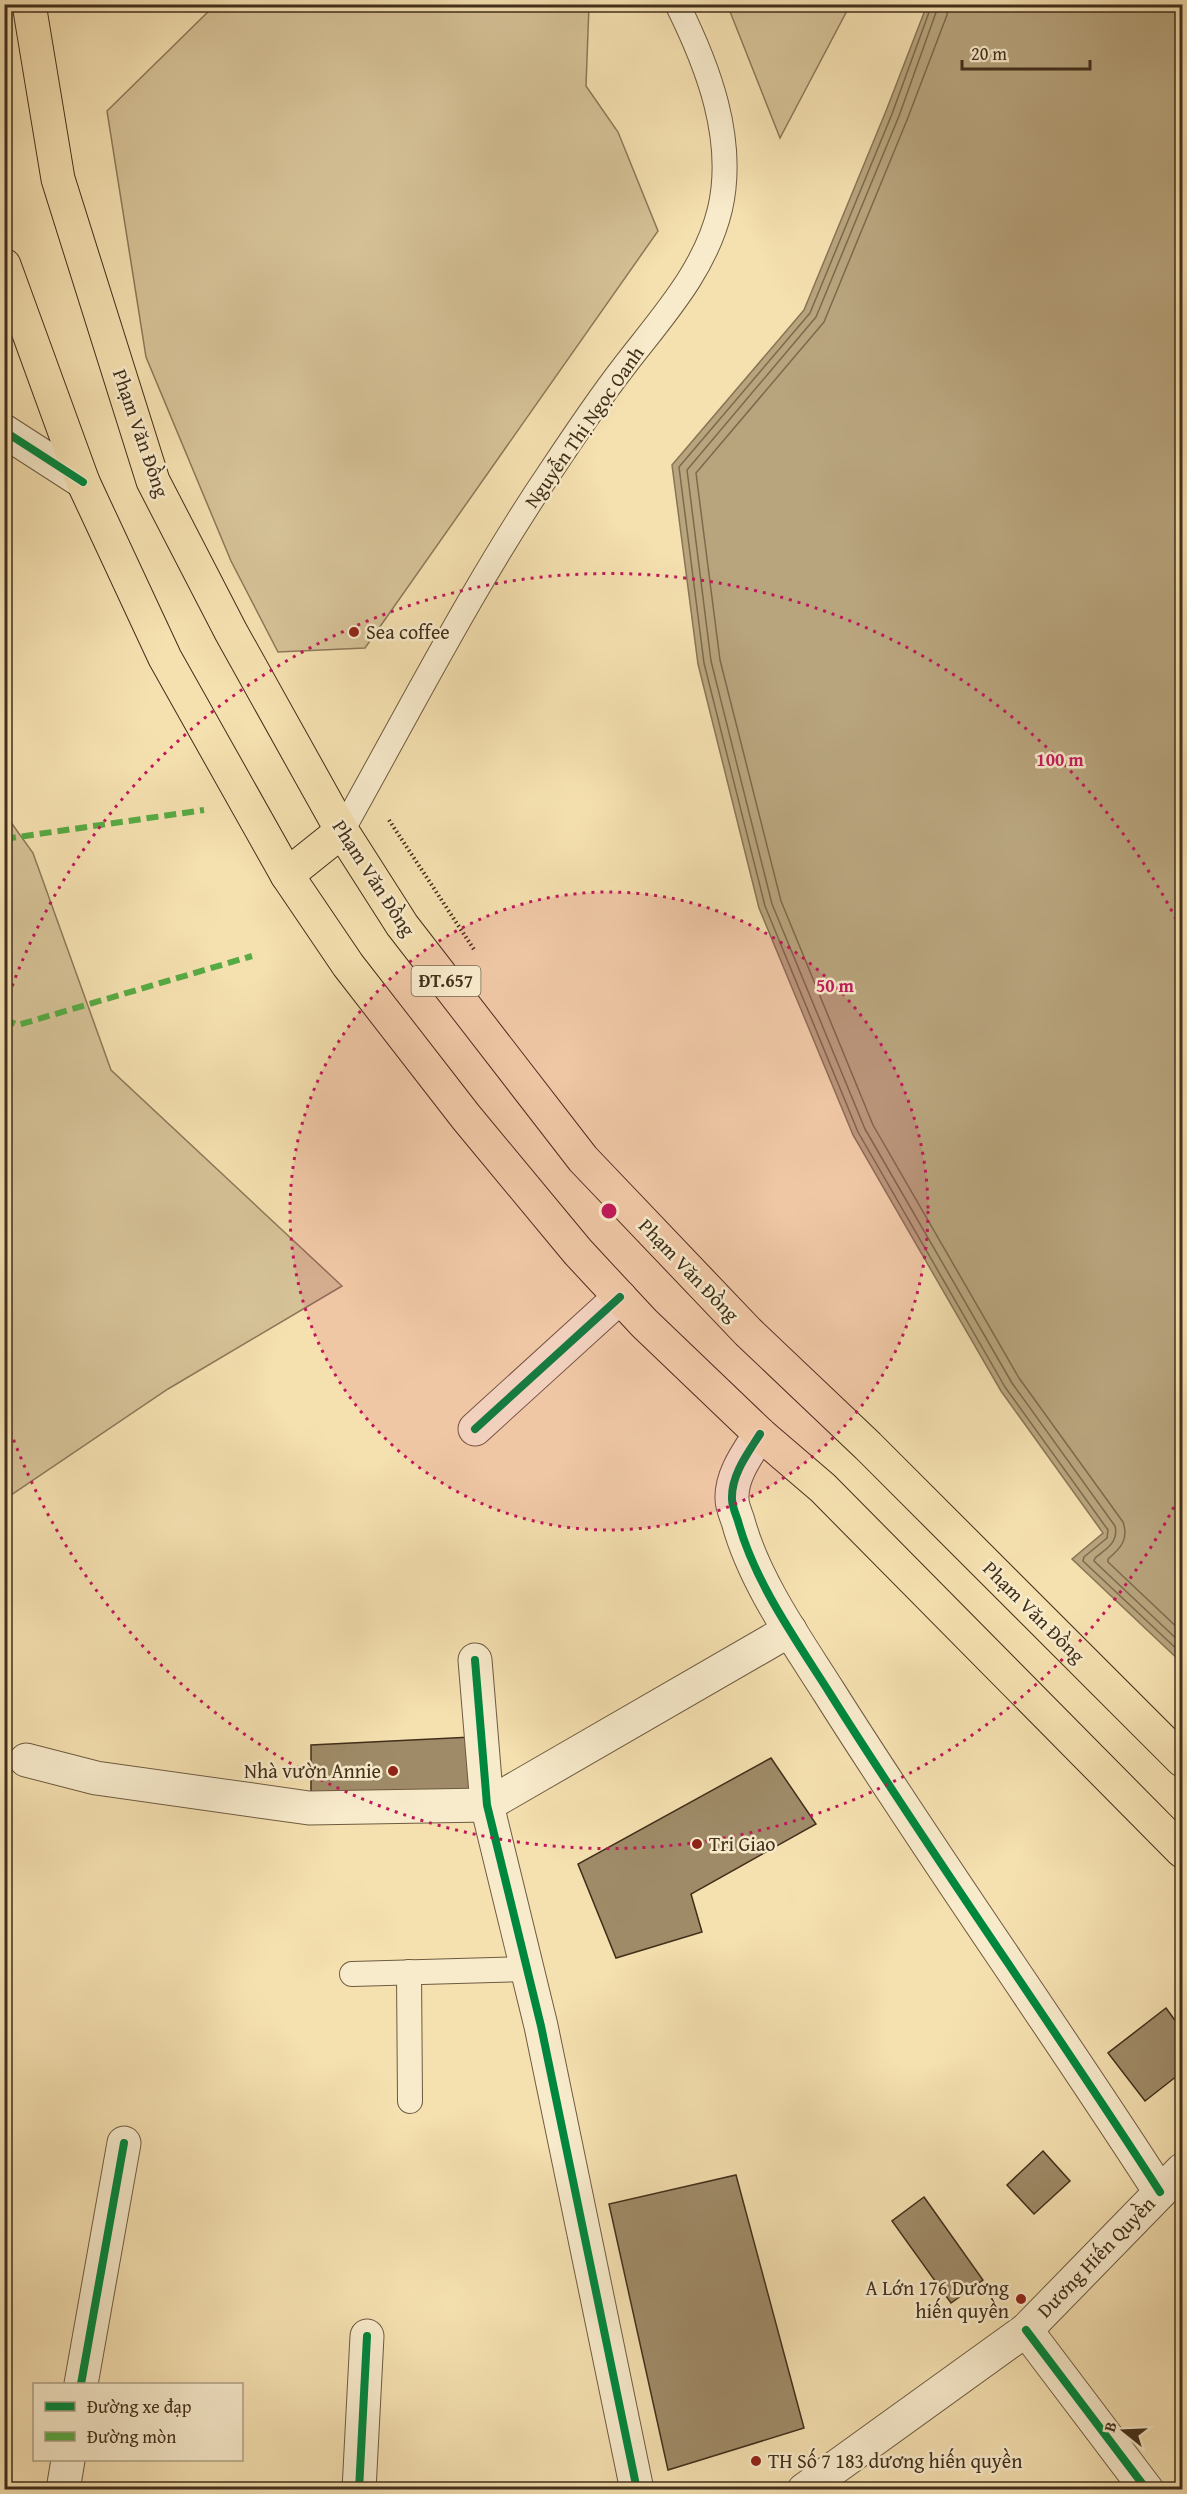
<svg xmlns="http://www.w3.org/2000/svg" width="1187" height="2494" viewBox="0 0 1187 2494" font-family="'Gentium Book Plus',serif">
<rect width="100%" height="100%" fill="#f5e0b0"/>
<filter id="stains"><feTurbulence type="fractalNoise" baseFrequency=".00333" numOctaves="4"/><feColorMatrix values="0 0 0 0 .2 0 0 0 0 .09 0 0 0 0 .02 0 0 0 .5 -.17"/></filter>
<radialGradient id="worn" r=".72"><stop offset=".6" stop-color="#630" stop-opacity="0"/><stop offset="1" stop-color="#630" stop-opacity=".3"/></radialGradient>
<!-- green -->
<g fill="#d6c297" stroke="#8c7859" stroke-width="1.5">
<path d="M215,5H589L586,86L618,132L658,231L365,648L278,652L231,561L146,357L107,111Z"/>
<path d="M727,5H850L780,138L729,9Z"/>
<path d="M5,814L33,853L111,1070L342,1286L168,1389L5,1499Z"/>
</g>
<!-- water -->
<path fill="#b8a47d" stroke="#887556" stroke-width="1.5" d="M927,5H1182V1663L1072,1559L1103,1533L1001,1391L853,1135L759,908L698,664L672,465L804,310L886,111Z"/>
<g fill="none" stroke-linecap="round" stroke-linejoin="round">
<!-- shore -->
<g stroke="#7c6a4c" stroke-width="1.5">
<path d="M932,4L892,114L810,313L679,467L704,663L765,906L858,1132L1005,1387L1108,1530L1107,1538L1084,1557L1083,1561L1182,1654"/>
<path d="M939,4L899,116L816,317L687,470L711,661L772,904L865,1129L1012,1383L1115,1526C1119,1542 1106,1549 1095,1558L1094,1561L1182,1644"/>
<path d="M948,4L947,15L907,120L824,322L696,473L720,660L781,901L873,1125L1019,1378L1123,1522C1129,1539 1121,1548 1108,1559V1562L1182,1632"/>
</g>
</g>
<!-- building -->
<g fill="#9f8b68" stroke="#412f1b" stroke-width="1.5">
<path d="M472,1737L478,1796L311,1800V1745Z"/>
<path d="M771,1758L816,1824L691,1894L702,1932L616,1958L578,1864Z"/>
<path d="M1166,2008L1182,2030V2072L1145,2101L1108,2053Z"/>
<path d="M1043,2151L1070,2181L1034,2214L1007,2185Z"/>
<path d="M736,2175L804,2428L668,2470L609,2204Z"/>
<path d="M924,2197L983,2280L951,2303L892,2221Z"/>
</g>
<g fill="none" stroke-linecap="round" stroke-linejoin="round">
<defs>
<g id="service">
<path d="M342,831C411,708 475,582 554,466C576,433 598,400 622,369C660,319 705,272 720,209C736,139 708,66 677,4"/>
<path d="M409,1972L410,2101"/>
<path d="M352,1974L527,1969"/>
</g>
<g id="minor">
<path d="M4,431L83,482"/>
<path d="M475,1429L620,1297"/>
<path d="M760,1434C748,1453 731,1475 732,1499C732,1506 736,1515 738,1521C754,1581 796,1640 829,1692C936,1862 1052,2024 1160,2192"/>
<path d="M475,1660L487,1805L541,2026L637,2490"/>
<path d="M26,1760L96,1778L309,1808L487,1805L790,1630"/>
<path d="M1026,2330L1147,2490"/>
<path d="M81,2384L124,2143"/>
<path d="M63,2490L68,2460"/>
<path d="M359,2490L367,2336"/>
<path d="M804,2490L1026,2330L1182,2170"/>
</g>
<g id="primary">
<path d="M29,4L58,179L153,481L231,632L342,831L402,925L583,1159L748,1332L868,1446L1182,1760"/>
<path d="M4,265L83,482L165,658L287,875L348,965L466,1117L578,1252L644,1323L760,1434L823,1488L1182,1851"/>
<path d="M287,875L342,831"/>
</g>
</defs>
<!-- service casing -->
<use href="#service" stroke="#6e5b40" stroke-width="26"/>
<!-- minor casing -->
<use href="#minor" stroke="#6e5b40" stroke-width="35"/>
<!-- primary casing -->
<use href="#primary" stroke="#412f1b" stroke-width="35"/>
<!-- path -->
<path stroke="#412f1b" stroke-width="4" stroke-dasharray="1.5 3" stroke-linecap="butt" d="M389,820L475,951"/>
<!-- service -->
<use href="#service" stroke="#f8ebcc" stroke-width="24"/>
<!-- minor -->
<use href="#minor" stroke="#f8ebcc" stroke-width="33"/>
<!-- primary -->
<use href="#primary" stroke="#f5e0b0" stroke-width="33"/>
<!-- quiet -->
<g stroke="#56ab43" stroke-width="6" stroke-dasharray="12 6" stroke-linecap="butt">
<path d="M4,839L204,810"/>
<path d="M4,1019L18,1025L252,956"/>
</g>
<defs>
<g id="cycleway">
<path d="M4,431L83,482"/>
<path d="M475,1429L620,1297"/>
<path d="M760,1434C748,1453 731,1475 732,1499C732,1506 736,1515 738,1521C754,1581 796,1640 829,1692C936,1862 1052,2024 1160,2192"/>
<path d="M475,1660L487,1805L541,2026L637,2490"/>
<path d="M1026,2330L1147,2490"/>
<path d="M81,2384L124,2143"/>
<path d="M359,2490L367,2336"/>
</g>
</defs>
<!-- cycleway casing -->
<use href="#cycleway" stroke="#f8ebcc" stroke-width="11"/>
<!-- cycleway -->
<use href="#cycleway" stroke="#00873e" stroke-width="8"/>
</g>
<!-- distance rings -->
<circle cx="609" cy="1211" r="319" fill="#c2185b" fill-opacity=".12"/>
<g fill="none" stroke="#c2185b" stroke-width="3" stroke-dasharray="3 6">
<circle cx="609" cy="1211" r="319"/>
<path d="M1182 1491A638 638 0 0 1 6 1419M6 1003A638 638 0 0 1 1182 931"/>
</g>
<!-- markers -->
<g fill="#8f2418" stroke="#f8ebcc" stroke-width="2">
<circle cx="354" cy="632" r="6"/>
<circle cx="393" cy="1771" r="6"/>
<circle cx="697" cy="1844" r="6"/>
<circle cx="1021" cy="2299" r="6"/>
<circle cx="756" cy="2461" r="6"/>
</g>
<g text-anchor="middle" stroke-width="5" stroke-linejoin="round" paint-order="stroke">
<!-- shield labels -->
<rect fill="#f8ebcc" stroke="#786750" stroke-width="1.5" x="411.5" y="966" width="69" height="30" rx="4.5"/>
<g font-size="18" font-weight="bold" fill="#412f1b">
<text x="446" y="987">ĐT.657</text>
</g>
<!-- street labels -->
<g font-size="20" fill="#412f1b" stroke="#f8ebcc">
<text transform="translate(584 427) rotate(-55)" y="7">Nguyễn Thị Ngọc Oanh</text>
<text transform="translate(141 433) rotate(71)" y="7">Phạm Văn Đồng</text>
<text transform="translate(374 878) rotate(57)" y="7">Phạm Văn Đồng</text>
<text transform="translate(689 1270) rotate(46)" y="7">Phạm Văn Đồng</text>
<text transform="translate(1034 1612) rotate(45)" y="7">Phạm Văn Đồng</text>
<text transform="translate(1096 2257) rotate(-46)" y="7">Dương Hiến Quyền</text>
</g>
<!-- poi labels -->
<g font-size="20" fill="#412f1b" stroke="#f8ebcc" text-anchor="start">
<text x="366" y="639">Sea coffee</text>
<text x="381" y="1778" text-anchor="end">Nhà vườn Annie</text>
<text x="709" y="1851">Tri Giao</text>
<text x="1009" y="2295" text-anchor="end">A Lớn 176 Dương<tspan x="1009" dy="23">hiến quyền</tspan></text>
<text x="768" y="2468">TH Số 7 183 dương hiến quyền</text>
</g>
</g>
<circle cx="609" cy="1211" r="9" fill="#c2185b" stroke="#f8ebcc" stroke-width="3"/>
<g font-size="18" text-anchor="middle" font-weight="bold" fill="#c2185b" stroke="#f8ebcc" stroke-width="5" stroke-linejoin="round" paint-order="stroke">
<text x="1060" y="766">100 m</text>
<text x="835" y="992">50 m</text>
</g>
<!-- margin -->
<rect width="1187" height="2494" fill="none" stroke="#f5e0b0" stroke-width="24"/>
<rect x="6" y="6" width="1175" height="2482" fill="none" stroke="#412f1b" stroke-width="3"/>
<rect x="12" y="12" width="1163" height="2470" fill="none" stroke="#412f1b" stroke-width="1.5"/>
<!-- legend -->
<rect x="33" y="2383" width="210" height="78" fill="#f8ebcc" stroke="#afa085" stroke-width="1.5"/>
<rect x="45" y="2402" width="30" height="9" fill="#00873e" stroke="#afa085" stroke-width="1.5"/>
<text x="87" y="2413" font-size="18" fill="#412f1b">Đường xe đạp</text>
<rect x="45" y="2432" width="30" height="9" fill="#56ab43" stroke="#afa085" stroke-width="1.5"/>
<text x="87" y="2443" font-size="18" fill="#412f1b">Đường mòn</text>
<!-- north arrow -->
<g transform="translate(1124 2431) rotate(288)" stroke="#f8ebcc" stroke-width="4.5" paint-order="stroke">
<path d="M0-4.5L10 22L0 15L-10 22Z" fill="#412f1b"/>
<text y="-9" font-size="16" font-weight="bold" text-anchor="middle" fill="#412f1b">B</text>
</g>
<!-- scale -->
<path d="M962 60v9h128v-9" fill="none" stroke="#412f1b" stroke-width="3"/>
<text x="971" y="60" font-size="18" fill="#412f1b" stroke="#f8ebcc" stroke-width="4.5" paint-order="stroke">20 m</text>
<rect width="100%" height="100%" filter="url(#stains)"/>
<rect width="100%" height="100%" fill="url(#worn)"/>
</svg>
